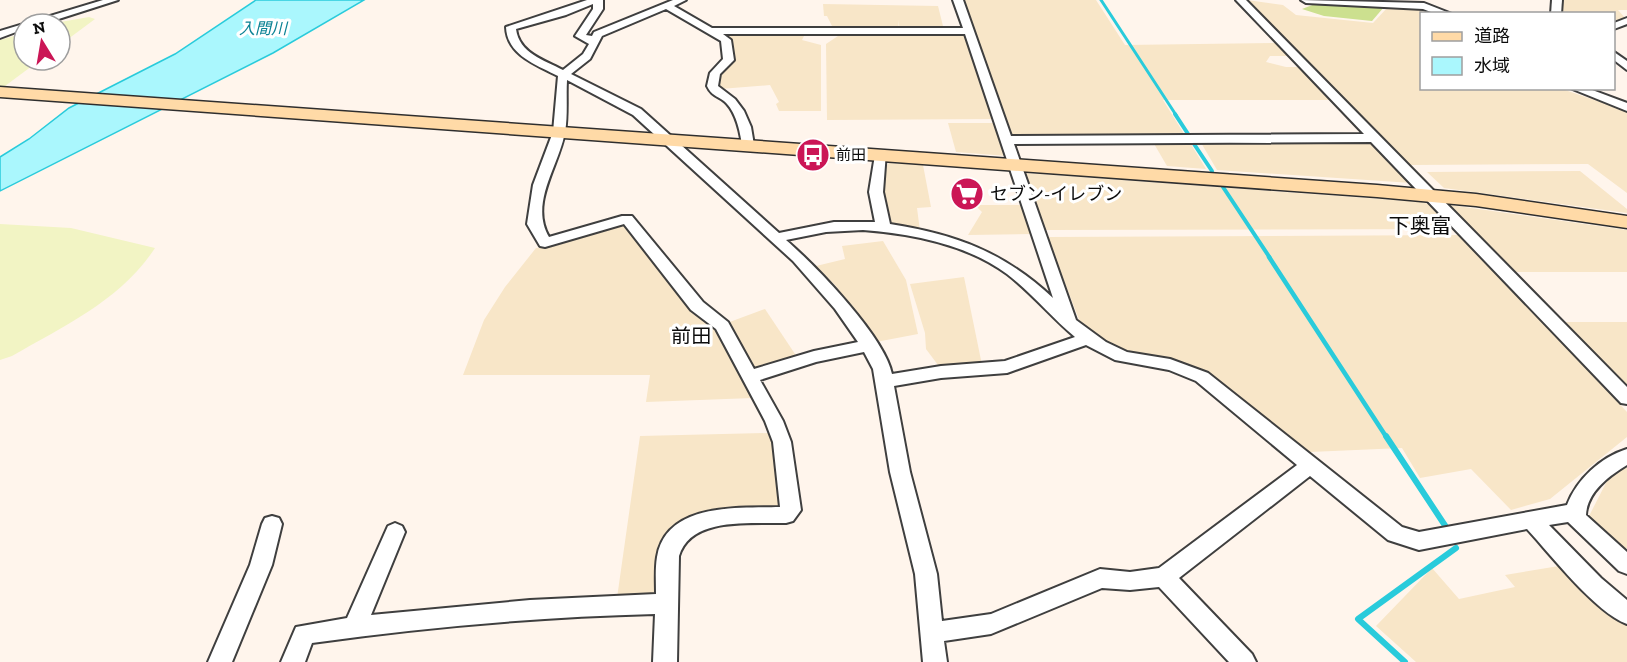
<svg xmlns="http://www.w3.org/2000/svg" width="1627" height="662" viewBox="0 0 1627 662" font-family="'Zilla Slab','Noto Sans JP',serif">
<rect width="100%" height="100%" fill="#fff5ec"/>
<!-- farmland -->
<g fill="#f8e6c8">
<path d="M964,0H1096L1125,45L1277,43L1290,56H1270L1266,62L1286,67H1299L1330,100H1163L1186,137L1012,138Z"/>
<path d="M1247,0L1283,5L1296,15L1373,23L1387,8L1424,9L1438,13L1422,14V88L1562,89L1627,111V193L1588,164L1409,165Z"/>
<path d="M1563,0H1627V10H1618L1626,19L1614,22V14L1561,12Z"/>
<path d="M823,4L938,6L944,30H900L898,20L899,30H834L827,16H824Z"/>
<path d="M806,32L802,40L821,45V111H779L776,104L779,102L770,85L720,89L717,82L721,70L734,59V55L728,38L721,33Z"/>
<path d="M963,33L966,34L994,119L827,120L826,44L841,34Z"/>
<path d="M948,123H995L1007,156L956,152Z"/>
<path d="M1189,141L1206,169L1167,166L1153,142Z"/>
<path d="M1200,141H1370L1412,183L1217,170Z"/>
<path d="M889,163L923,165L931,207L917,208L920,231L889,225L881,187L886,166Z"/>
<path d="M1580,171L1627,209V213L1444,188L1427,172Z"/>
<path d="M1025,173L1422,202L1428,204L1451,229L1045,230Z"/>
<path d="M975,205H1023L1033,234L968,235L982,212Z"/>
<path d="M1450,205L1627,230V272H1513Z"/>
<path d="M623,224L682,296L714,325L740,369L753,398L646,402L650,375H463L484,320L505,287L536,248L555,246Z"/>
<path d="M1462,235L1627,412V437L1550,499L1511,510L1471,469L1420,478L1402,448L1310,452L1200,371L1186,365L1121,349L1099,338L1080,322L1047,237Z"/>
<path d="M883,241L906,280L918,334L876,342L836,286L816,266L845,259L842,246Z"/>
<path d="M964,277L982,365L941,369L926,349L925,333L910,284Z"/>
<path d="M765,309L797,357L758,370L752,367L727,323Z"/>
<path d="M1565,322H1627V387Z"/>
<path d="M769,433L778,459L783,504L777,510L692,519L658,591L652,597L617,598L640,436Z"/>
<path d="M1627,466V548L1624,549L1588,518L1608,479Z"/>
<path d="M1565,565L1627,622V662H1416L1376,626L1432,568L1459,599L1515,587L1505,575Z"/>
</g>
<!-- forest -->
<path fill="#cce08f" d="M1315,4L1384,7L1372,21L1324,16L1302,9Z"/>
<!-- pitch -->
<g fill="#f2f4c4">
<path d="M89,17L95,19L60,45V24H49Z"/>
<path d="M24,33V60H40L5,86H0V40Z"/>
<path d="M0,224L71,228L155,248C121,300 64,326 12,356L0,360Z"/>
</g>
<!-- water -->
<path fill="#aaf7fd" stroke="#29cbdb" stroke-width="1.5" d="M256,0H364L273,53L0,191V157L29,139L69,108L175,54Z"/>
<g fill="none" stroke-linecap="round" stroke-linejoin="round">
<!-- stream-far3 -->
<path stroke="#29cbdb" stroke-width="3" d="M1101,0L1176,115"/>
<!-- stream-far2 -->
<g stroke="#29cbdb" stroke-width="4">
<path d="M1175,114L1190,137"/>
<path d="M1192,141L1212,171"/>
<path d="M1223,187L1270,258"/>
</g>
<!-- stream-far1 -->
<path stroke="#29cbdb" stroke-width="4.5" d="M1269,257L1387,438"/>
<!-- stream -->
<g stroke="#29cbdb" stroke-width="6">
<path d="M1386,436L1446,527"/>
<path d="M1405,662L1358,619L1456,548"/>
</g>
<defs>
<g id="street">
<path d="M103,0H118L43,24H24V29L0,38V31Z"/>
<path d="M587,0H603V9L586,35L592,36L594,32L673,0H686L674,6L712,28H963L953,0H963L1011,136L1364,134L1236,0H1246L1627,387V404L1621,403L1371,142L1014,144L1076,320L1106,342L1127,352L1170,359L1208,373L1402,527L1419,532L1567,505C1577,479 1601,457 1627,449V465C1609,476 1587,492 1586,515L1627,552V574L1619,571L1568,522L1549,525L1601,578L1627,600V624C1596,613 1551,555 1527,529L1419,550L1388,540L1310,476L1179,578L1252,654L1256,662H1229L1159,587L1130,590L1102,588L991,634L944,641L947,662H923L915,574L890,472L873,369L864,352L816,362L760,380L783,421L791,442L801,510L793,521L786,523C752,524 691,516 679,556L677,662H653L655,614C540,617 426,627 312,643L305,662H281L296,627L347,618L388,526L395,523L402,526L405,532L371,615L530,600L656,594C656,582 655,569 657,557C666,502 740,508 780,507L773,442L765,421L716,329L691,310L624,224L545,247L540,246L527,224L533,185L553,132L558,76C536,65 507,55 506,27ZM593,4V9L575,36L589,44L583,54L563,70C544,60 519,53 516,29L566,15ZM666,9L721,41L723,59L710,73L707,86C711,95 717,96 724,101C736,111 740,131 742,145L748,149L754,145L751,127L744,111L735,99L718,86L720,74L734,60L731,40L723,34H965L1053,298C1004,252 955,234 890,224L883,192L886,152H876L875,155L869,192L875,222H834L779,233L641,109L571,74L590,59L602,36ZM567,80L633,115L793,261L835,309L858,342L814,351L754,369L728,322L703,302L632,216H622L549,237C529,203 559,166 565,132C568,115 566,97 567,80ZM863,230C913,234 966,244 1007,274C1032,293 1051,317 1075,337L1005,361L941,366L892,374C885,337 815,265 786,240L826,232ZM1086,345L1115,360L1169,370L1196,381L1297,465L1159,568L1130,572L1100,569L991,614L942,621L937,574L910,472L894,386L941,378L1007,373Z"/>
<path d="M1301,0L1424,3L1452,14H1436L1423,9L1306,3Z"/>
<path d="M1552,0H1562L1561,14H1551Z"/>
<path d="M1627,18V24L1614,29V23Z"/>
<path d="M1614,52L1627,61V70L1614,60Z"/>
<path d="M1570,88H1587L1627,103V111Z"/>
<path d="M272,516L279,518L282,524L272,565L232,662H208L250,565L262,524L265,518Z"/>
</g>
<path id="secondary" d="M0,87L1377,185L1476,194L1627,216V228L1476,206L1377,197L0,97Z"/>
</defs>
<!-- street casing -->
<use href="#street" stroke="#3f3f3f" stroke-width="4"/>
<!-- secondary casing -->
<use href="#secondary" stroke="#2e2e2e" stroke-width="3"/>
<!-- street -->
<use href="#street" fill="#fff" fill-rule="evenodd"/>
<!-- secondary -->
<use href="#secondary" fill="#ffdaa7" fill-rule="evenodd"/>
</g>
<!-- icons -->
<defs>
<symbol id="bus-disc" viewBox="-11 -11 22 22"><circle r="9.5" fill="#cb1656" stroke="#fff"/><path d="M-5-6H5V4H4V6H2V4H-2V6H-4V4H-5ZM-3.5-4V0h7V-4ZM-3.5 1.2v1.5H-2V1.2ZM2 1.2v1.5H3.5V1.2Z" fill="#fff"/></symbol>
<symbol id="supermarket-disc" viewBox="-11 -11 22 22"><circle r="9.5" fill="#cb1656" stroke="#fff"/><path d="M-6-5.5h2.5l.6 2H6L4.5 2H-2.5L-4.4-4H-6ZM-1.5 3.2a1.3 1.3 0 1 0 .1 0ZM3 3.2a1.3 1.3 0 1 0 .1 0Z" fill="#fff"/></symbol>
</defs>
<g fill-rule="evenodd">
<use href="#bus-disc" x="794" y="136" width="38" height="38"/>
<use href="#supermarket-disc" x="948" y="175" width="38" height="38"/>
</g>
<g text-anchor="middle" stroke-width="6" stroke-linejoin="round" paint-order="stroke">
<!-- far-poi labels -->
<g font-size="15" fill="#0c0c0c" stroke="#fff" text-anchor="start">
<text x="836" y="160">前田</text>
</g>
<!-- far-water labels -->
<g font-size="16" font-style="italic" fill="#0a8294" stroke="#fff">
<text x="263" y="34">入間川</text>
</g>
<!-- poi labels -->
<g font-size="18" fill="#0c0c0c" stroke="#fff" text-anchor="start">
<text x="990" y="200">セブン-イレブン</text>
</g>
<!-- neighbourhood labels -->
<g font-size="20" fill="#0c0c0c" stroke="#fff">
<text x="691" y="343">前田</text>
</g>
<!-- quarter labels -->
<g font-size="21" fill="#0c0c0c" stroke="#fff">
<text x="1420" y="233">下奥富</text>
</g>
</g>
<!-- legend -->
<rect x="1420" y="12" width="195" height="78" fill="#ffffff" stroke="#9e9e9e" stroke-width="1.5"/>
<rect x="1432" y="32" width="30" height="9" fill="#ffdaa7" stroke="#9e9e9e" stroke-width="1.5"/>
<text x="1474" y="42" font-size="18" fill="#0c0c0c">道路</text>
<rect x="1432" y="57" width="30" height="18" fill="#aaf7fd" stroke="#9e9e9e" stroke-width="1.5"/>
<text x="1474" y="72" font-size="18" fill="#0c0c0c">水域</text>
<!-- north arrow -->
<g transform="translate(42 42) rotate(349)"><circle r="28" fill="#ffffff" stroke="#9e9e9e" stroke-width="1.5"/>
<path d="M0-4.5L10 22L0 15L-10 22Z" fill="#cb1656"/>
<text y="-9" font-size="16" font-weight="bold" text-anchor="middle" fill="#0c0c0c">N</text>
</g>
</svg>
